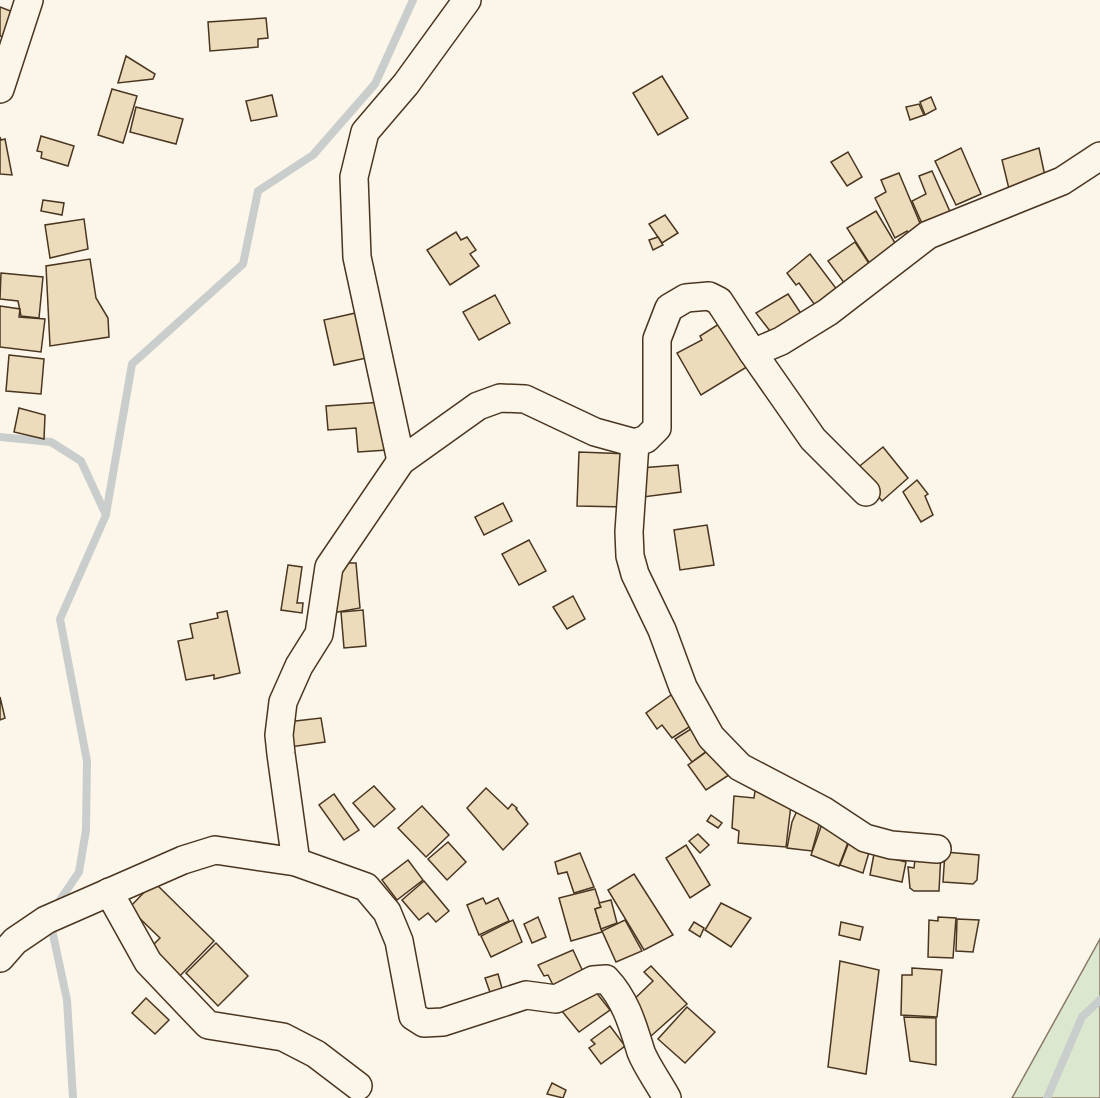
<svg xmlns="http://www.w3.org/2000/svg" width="1100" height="1098" viewBox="0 0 1100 1098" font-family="'Zilla Slab',serif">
<rect width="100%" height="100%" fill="#fbf6e9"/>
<!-- green -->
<path fill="#dce7d0" stroke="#887966" stroke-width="1.5" d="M1100,939V1098H1012Z"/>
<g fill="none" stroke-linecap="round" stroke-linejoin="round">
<!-- stream -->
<g stroke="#c9cecd" stroke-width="8">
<path d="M0,437L51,442L81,461L106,515L60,619L87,761L86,830L79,872L56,906"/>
<path d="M106,514L132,364L243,264L258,191L313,155L375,84L413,0"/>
<path d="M51,925L67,1000L73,1098"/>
<path d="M1047,1098L1082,1017L1100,1000"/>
</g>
</g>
<!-- building -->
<g fill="#ecdcbc" stroke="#4a3520" stroke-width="1.5">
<path d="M0,7L18,14L8,39L0,36Z"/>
<path d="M266,18L268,38L258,39V47L210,51L208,22Z"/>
<path d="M126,56L155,74L153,79L118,83Z"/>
<path d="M662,76L688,118L658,135L633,93Z"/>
<path d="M112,89L137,96L123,143L98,135Z"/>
<path d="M272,95L277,116L251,121L246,101Z"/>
<path d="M931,97L936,109L925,115L920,102Z"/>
<path d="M919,104L924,115L910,120L906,107Z"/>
<path d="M136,107L183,119L176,144L130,132Z"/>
<path d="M41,136L74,146L68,166L41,158L42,152L37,151Z"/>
<path d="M0,137L1,140L5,139L12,175L0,174Z"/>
<path d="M961,148L981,194L956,205L935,161Z"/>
<path d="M1039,148L1045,176L1009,189L1002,160Z"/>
<path d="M848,152L862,177L847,186L831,162Z"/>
<path d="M932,171L951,214L924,228L912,201L926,194L919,176Z"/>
<path d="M899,173L922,228L909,235L907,231L895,238L875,198L886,192L881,180Z"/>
<path d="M43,200L64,203L62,215L41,211Z"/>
<path d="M876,211L898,248L870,264L847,228Z"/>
<path d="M665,215L678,233L662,243L649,224Z"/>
<path d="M84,219L88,249L50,258L45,225Z"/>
<path d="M456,232L461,240L467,237L476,250L470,254L479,266L450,285L427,250Z"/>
<path d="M658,237L663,245L653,250L649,240Z"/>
<path d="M855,242L870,265L845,284L828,261Z"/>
<path d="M810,254L838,291L817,308L799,283L796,285L787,273Z"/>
<path d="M90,259L96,298L108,318L109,337L50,346L46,266Z"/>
<path d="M1,273L43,277L39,318L21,316L18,301L0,299Z"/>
<path d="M788,294L804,318L774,336L756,313Z"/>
<path d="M495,295L510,323L479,340L463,312Z"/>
<path d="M0,306L20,309L19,317L45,319L41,352L0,347Z"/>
<path d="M360,312L371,357L334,365L324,320Z"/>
<path d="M722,322L750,365L701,395L677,353L702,340L700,336Z"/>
<path d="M9,355L44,359L41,394L6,391Z"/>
<path d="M383,402L387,450L358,452L356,428L328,430L326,406Z"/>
<path d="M19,408L45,415L44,439L14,432Z"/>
<path d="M883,447L908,478L882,501L856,469Z"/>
<path d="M579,452L630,454L627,507L577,506Z"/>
<path d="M678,465L681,492L643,497L640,468Z"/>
<path d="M917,480L928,494L925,496L933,515L921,522L903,492Z"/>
<path d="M503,503L512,521L484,535L475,517Z"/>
<path d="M707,525L714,565L680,570L674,530Z"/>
<path d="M529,540L546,571L519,585L502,554Z"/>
<path d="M338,563H356L360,608L332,613Z"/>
<path d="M288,565L302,567L297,603H303L302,613L281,610Z"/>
<path d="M573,596L585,619L567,629L553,607Z"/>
<path d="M363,610L366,646L344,648L341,612Z"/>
<path d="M227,611L240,673L214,679V675L186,680L178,641L193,638L190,624L218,618L217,613Z"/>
<path d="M678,690L700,720L672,738L662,725L657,729L646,713Z"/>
<path d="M0,697L5,718L0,720Z"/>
<path d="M321,718L325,742L290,747L287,722Z"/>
<path d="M694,727L712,747L692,762L675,739Z"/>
<path d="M716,745L735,771L706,790L688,765Z"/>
<path d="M756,784L792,796L786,847L738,843L739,831L732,828L734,796L754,798Z"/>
<path d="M374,786L395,809L374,827L353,803Z"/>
<path d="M486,788L508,809L512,804L517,808L516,809L528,824L503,850L467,808Z"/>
<path d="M334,794L359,830L344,840L319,805Z"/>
<path d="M800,804L820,822L812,851L787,848L792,822Z"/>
<path d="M422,806L449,835L426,857L398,828Z"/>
<path d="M711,815L722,823L718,828L707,821Z"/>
<path d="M823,821L852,832L839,866L811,855Z"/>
<path d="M698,834L709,845L700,853L689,841Z"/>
<path d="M448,842L466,862L447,880L428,859Z"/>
<path d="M849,842L870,849L863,873L840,865Z"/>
<path d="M686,845L710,885L690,898L666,858Z"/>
<path d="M916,851L941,853L939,891H914L910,888L908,867L914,868Z"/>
<path d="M945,852L979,855L977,880L973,884L943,882Z"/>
<path d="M580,853L594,887L574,893L567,872L558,874L555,862Z"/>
<path d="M874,854L906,862L902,882L870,875Z"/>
<path d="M408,860L423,880L397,900L382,880Z"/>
<path d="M634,874L673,935L644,950L608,890Z"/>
<path d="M424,881L449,911L436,922L428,913L419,920L402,900Z"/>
<path d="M154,882L214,941L177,979L148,950L160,938L129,908Z"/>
<path d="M595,889L601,907L595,909L602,932L571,941L559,898Z"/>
<path d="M483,898L486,904L498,898L509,921L479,935L467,905Z"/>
<path d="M611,900L617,923L601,929L595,909L601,907L599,903Z"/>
<path d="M721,903L751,918L731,947L705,930Z"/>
<path d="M538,917L546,937L532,943L524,924Z"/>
<path d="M938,917L956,918L953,958L928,957L929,920L938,921Z"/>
<path d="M957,919L979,920L973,952L956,951Z"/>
<path d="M513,920L522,942L491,957L481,936Z"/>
<path d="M625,920L642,951L616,962L602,931Z"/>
<path d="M694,922L704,928L700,937L689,930Z"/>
<path d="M841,922L863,927L860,940L839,935Z"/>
<path d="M216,943L248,976L218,1006L186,973Z"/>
<path d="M573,950L585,976L555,989L548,975L544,976L538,965Z"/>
<path d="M840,961L879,970L866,1074L828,1067Z"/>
<path d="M651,966L687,1004L651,1036L627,1006L653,981L644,972Z"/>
<path d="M912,968L942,970L937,1017L901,1015L902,975H912Z"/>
<path d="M498,974L503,992L491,995L485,978Z"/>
<path d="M592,987L610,1010L579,1032L561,1010Z"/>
<path d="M146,998L169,1020L155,1034L132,1013Z"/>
<path d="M687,1007L715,1032L685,1063L658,1039Z"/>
<path d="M904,1017L936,1018V1065L910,1061Z"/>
<path d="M610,1026L625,1046L601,1064L589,1048L595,1044L591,1040Z"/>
<path d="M552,1083L566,1090L563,1098L547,1094Z"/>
</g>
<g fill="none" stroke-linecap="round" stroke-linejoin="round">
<defs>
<g id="minor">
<path d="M0,89L29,0"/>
<path d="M753,353L813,439L866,492"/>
<path d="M635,443L629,532L630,556L635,574L662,630L683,687L711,737L740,767L824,811L865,838L891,845L937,849"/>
<path d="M401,461L357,257L354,177L365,132L406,84L467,0"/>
<path d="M296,862L281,754L279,735L283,702L299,666L319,634L329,567L401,461L478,406L500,398L525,399L595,432L635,443L646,439L657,428V339L669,308L686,298L709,296L719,301L753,353L781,341L828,312L928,235L1062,181L1100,156"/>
<path d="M109,892L148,962L208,1025L283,1037L316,1054L358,1086"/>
<path d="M0,958L15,941L46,920L183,860L215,850L296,862L366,887L387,912L399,941L413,1016L424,1023L443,1022L526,995L556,999L593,980L606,979C626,1000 633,1026 641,1052C647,1067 659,1083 667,1098"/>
</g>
</defs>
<!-- minor casing -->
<use href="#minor" stroke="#4a3520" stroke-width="30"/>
<!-- minor -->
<use href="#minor" stroke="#fbf6e9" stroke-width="27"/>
</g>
</svg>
